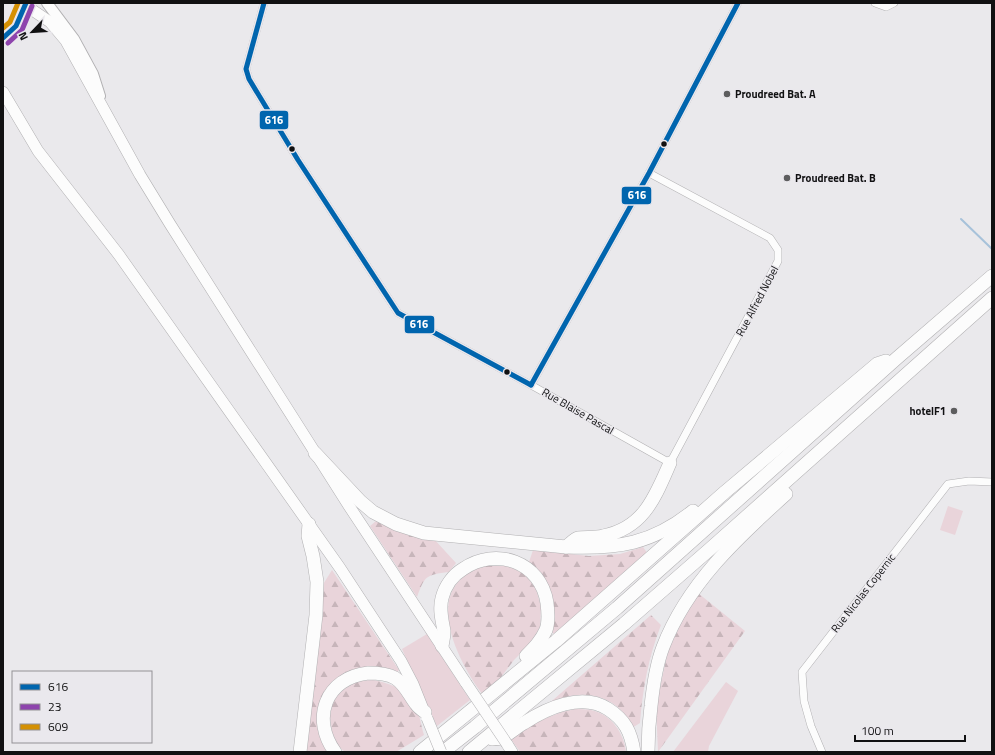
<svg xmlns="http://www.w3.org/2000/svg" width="995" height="755" viewBox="0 0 995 755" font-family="'Titillium Web',sans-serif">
<defs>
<pattern id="forest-firs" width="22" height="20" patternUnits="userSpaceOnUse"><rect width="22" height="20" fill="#e9d4da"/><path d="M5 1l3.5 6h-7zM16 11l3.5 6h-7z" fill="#c7b5ba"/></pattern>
</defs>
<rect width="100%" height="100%" fill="#eae9ec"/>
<!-- green -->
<g fill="#e9d4da">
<path d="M948,506L963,511L955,535L940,530Z"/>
<path d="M427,634L470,700L437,726L402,649Z"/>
<path d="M726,682L738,691L709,746L708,752H673Z"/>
</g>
<!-- forest -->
<g fill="url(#forest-firs)">
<path d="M376,521C398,532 410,537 434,539L456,563L449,572C425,575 425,576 417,597L370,526Z"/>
<path d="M643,547L648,554L555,635L551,631C555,597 551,587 529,562L533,550L589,556L620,554Z"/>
<path d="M486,566H508L525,574L536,589L541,606L540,627L531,643L514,660L495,685L483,695C462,667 429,607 462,578C465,575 468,572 471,570C476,568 482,567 486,566Z"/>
<path d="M332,570L399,670L396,674L373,668L323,697L330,752H305L322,586Z"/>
<path d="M698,593L745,631L658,752L656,706L668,651L686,613Z"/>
<path d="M651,615L661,625C648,659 643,687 640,723L632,728C630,724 629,720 627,717C613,697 587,691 566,697C559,699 552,703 546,706Z"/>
<path d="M373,680C389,683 407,689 415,705C420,714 421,726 424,735L396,752H345L338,746L332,732L330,716L333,700L343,690L357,681Z"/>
<path d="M575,709C580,709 586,709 591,710C611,714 624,733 626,752H520L511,739L533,723L562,712Z"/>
</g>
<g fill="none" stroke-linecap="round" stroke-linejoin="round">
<!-- stream -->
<path stroke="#a7c2da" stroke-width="2" d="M961,219L992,249"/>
<defs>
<g id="minor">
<path d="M264,3L246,69L249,79L298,160L398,313L531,385L670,463L778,261V250L770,238L649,173"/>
<path d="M875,3L886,7L894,3"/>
<path d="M531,385L649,173L738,3"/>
<path d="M822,752L811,726L804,701L802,672L948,484L969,481L992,482"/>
</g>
<path id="secondary" d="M47,3L74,39L93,74L100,96"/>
<g id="primary">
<path d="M25,5L50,22L66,41L140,175L170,224L349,506L466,683"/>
<path d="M3,38L16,26L26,3"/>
<path d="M3,92L38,151L119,255L340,568L401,661L413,684L423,709"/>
<path d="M507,744L512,752"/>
</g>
<g id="motorway">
<path d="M315,453L360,501L373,512L396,524L424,533L566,547C618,549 652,544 693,511"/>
<path d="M566,547C570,544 574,539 578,538C586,537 595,538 603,536C644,528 655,497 670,463"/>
<path d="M442,646C443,641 444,636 444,631C442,620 439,609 442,598C445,586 453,575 463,569C496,546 541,562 547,603C548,611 549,622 546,630C541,641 534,648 526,656"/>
<path d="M492,739C495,739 499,739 501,738C507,736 518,726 524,723C547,708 582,692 608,709C625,720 631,732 634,752"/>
<path d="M300,752L316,615L317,582L313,556L308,536L309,524"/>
<path d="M335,752C311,719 325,678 368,673C376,673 388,674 395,678C405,684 409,695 416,704C418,707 422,710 425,712"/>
<path d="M420,752L556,641L725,492L877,364L886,361"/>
<path d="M443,752L475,727L617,608L897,358L992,276"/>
<path d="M469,752L624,624L710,549L992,298"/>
<path d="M648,752C648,737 649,721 651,706C653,687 656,665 663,647C687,584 738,537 786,494"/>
</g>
</defs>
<!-- minor casing -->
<use href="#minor" stroke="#b1b0b2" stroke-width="8"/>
<!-- secondary casing -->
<use href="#secondary" stroke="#b1b0b2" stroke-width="12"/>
<!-- primary casing -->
<use href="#primary" stroke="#b1b0b2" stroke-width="12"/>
<!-- motorway casing -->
<use href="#motorway" stroke="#b1b0b2" stroke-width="14"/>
<!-- minor -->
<use href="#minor" stroke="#fcfcfc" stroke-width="7"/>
<!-- secondary -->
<use href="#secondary" stroke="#fcfcfc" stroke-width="10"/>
<!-- primary -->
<use href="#primary" stroke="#fcfcfc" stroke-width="11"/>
<!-- motorway -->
<use href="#motorway" stroke="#fcfcfc" stroke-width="13"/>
<defs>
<g id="primary-bridge">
<path d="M466,683L507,744"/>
<path d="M427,718L441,752"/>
</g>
</defs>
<!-- primary-bridge casing -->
<use href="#primary-bridge" stroke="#b1b0b2" stroke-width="12" stroke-linecap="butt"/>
<!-- primary-bridge -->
<use href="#primary-bridge" stroke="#fcfcfc" stroke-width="11"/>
<defs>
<g id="bus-1">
<path d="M264,3L246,69L249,79L298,160L398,313L531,385"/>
<path d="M3,38L16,26L26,3"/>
<path d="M531,385L649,173L738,3"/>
</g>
<path id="bus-2" d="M8,43L22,30L32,6"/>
<path id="bus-3" d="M3,28L10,22L18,3"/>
</defs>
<!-- bus-1 casing -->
<use href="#bus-1" stroke="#eae8ed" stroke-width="8"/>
<!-- bus-2 casing -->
<use href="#bus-2" stroke="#eae8ed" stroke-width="8"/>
<!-- bus-3 casing -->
<use href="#bus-3" stroke="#eae8ed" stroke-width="8"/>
<!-- bus-1 -->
<use href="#bus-1" stroke="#0065ae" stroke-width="5"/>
<!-- bus-2 -->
<use href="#bus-2" stroke="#8e44ad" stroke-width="5"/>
<!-- bus-3 -->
<use href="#bus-3" stroke="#d49003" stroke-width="5"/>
</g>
<!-- markers -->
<g fill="#5d5d5e" stroke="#eae8ed" stroke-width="1.5">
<circle cx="727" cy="94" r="4"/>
<circle cx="787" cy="178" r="4"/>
<circle cx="954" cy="411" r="4"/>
</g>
<g fill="#111112" stroke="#eae8ed" stroke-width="1.5">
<circle cx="664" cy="144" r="3.5"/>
<circle cx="292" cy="149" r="3.5"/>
<circle cx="507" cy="372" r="3.5"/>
</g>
<g text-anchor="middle" stroke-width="3" stroke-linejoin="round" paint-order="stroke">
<!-- poi labels -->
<g font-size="11" font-weight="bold" fill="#111112" stroke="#eae8ed" text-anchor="start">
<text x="735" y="98">Proudreed Bat. A</text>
<text x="795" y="182">Proudreed Bat. B</text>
<text x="946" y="415" text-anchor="end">hotelF1</text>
</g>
<!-- street labels -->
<g font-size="11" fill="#111112" stroke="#eae8ed">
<text transform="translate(757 301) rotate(-62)" y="4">Rue Alfred Nobel</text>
<text transform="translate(578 411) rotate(30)" y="4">Rue Blaise Pascal</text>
<text transform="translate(863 593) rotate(-52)" y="4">Rue Nicolas Copernic</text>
</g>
</g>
<g stroke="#eae8ed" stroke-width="1.5">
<rect x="259" y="110" width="30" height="20" rx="4" fill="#0065ae"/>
<rect x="621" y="186" width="31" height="19" rx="4" fill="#0065ae"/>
<rect x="404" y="315" width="31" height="19" rx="4" fill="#0065ae"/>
</g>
<g font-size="11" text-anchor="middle" font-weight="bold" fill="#fff">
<text x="274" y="124">616</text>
<text x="637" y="199">616</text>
<text x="419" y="328">616</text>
</g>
<!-- border -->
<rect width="995" height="755" fill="none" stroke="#111112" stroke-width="8"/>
<!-- legend -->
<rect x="12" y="671" width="140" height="72" fill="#eae8ed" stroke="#939295"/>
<rect x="20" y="684" width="20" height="6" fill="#0065ae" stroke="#939295"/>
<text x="48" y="691" font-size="12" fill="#111112">616</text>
<rect x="20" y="704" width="20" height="6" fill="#8e44ad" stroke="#939295"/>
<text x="48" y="711" font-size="12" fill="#111112">23</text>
<rect x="20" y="724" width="20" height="6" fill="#d49003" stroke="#939295"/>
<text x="48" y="731" font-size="12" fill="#111112">609</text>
<!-- north arrow -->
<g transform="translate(32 32) rotate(245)" stroke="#eae8ed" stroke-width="3" paint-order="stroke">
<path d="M0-3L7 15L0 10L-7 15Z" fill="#111112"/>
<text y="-6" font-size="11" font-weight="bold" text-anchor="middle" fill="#111112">N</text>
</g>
<!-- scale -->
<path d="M855 735v6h110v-6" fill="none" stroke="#111112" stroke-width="2"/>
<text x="861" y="735" font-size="12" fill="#111112" stroke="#eae8ed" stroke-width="3" paint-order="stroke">100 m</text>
</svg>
